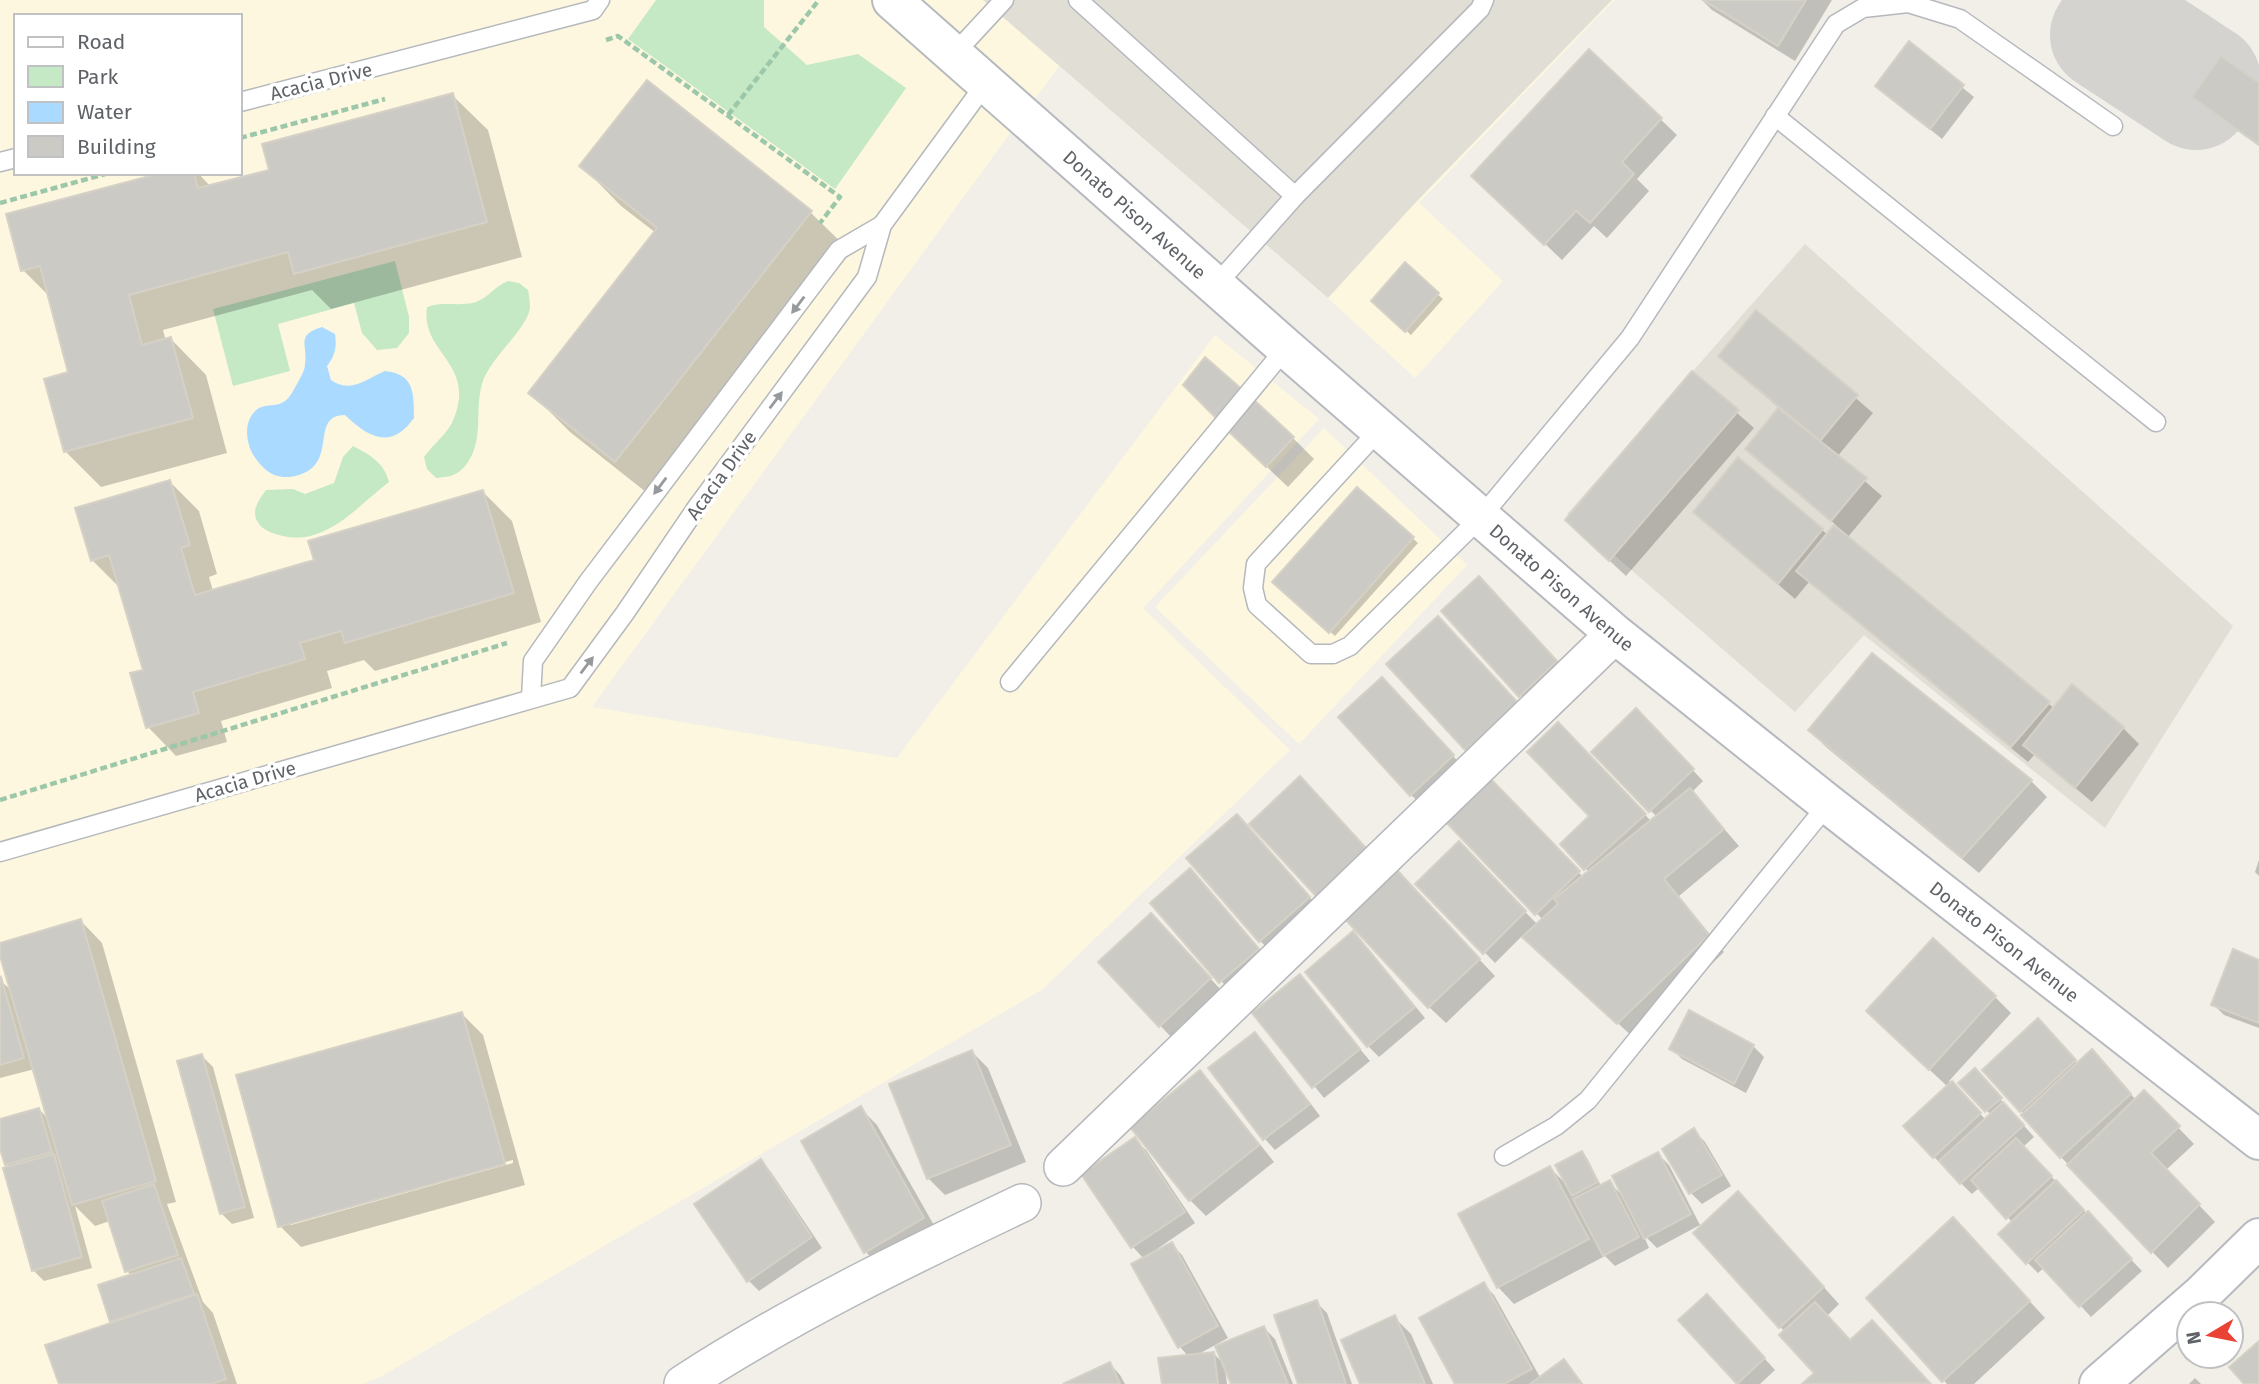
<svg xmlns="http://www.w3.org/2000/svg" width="2259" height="1384" viewBox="0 0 2259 1384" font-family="'Fira Sans',sans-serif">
<rect width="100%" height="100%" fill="#f1efe8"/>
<!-- commercial -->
<g fill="#fef7e0" fill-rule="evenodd">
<path d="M0,0H1614L1419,203L1503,281L1415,378L1328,298L1059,66L592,707L897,758L1215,335L1319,419L1143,608L1290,750L1043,989L382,1376L363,1384H0ZM16,16H240V173H16Z"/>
<path d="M1324,428L1467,565L1299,744L1155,607Z"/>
</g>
<!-- education -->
<g fill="#e1ded6">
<path d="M983,0H1612L1417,201L1328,298Z"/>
<path d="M1805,244L2233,626L2105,828L1864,635L1795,712L1567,514Z"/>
</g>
<!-- green -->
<g fill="#c5e8c5">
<path d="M656,0H764V27L807,65L858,54L906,88L835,189L628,39Z"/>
<path d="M395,261L409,317V333L397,348L377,350L362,333L354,303L278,324L290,371L233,386L213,309Z"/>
<path d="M508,281L519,283L528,290C529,296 530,301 530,307C529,328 489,358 482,384C474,412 485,442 465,466C457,476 448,477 436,478L427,469L424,457C433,444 449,433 454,418C476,363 420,353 427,307C443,301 459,307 476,302C488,298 496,285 508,281Z"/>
<path d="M353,446C370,455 384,462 389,482C358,505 327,546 283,536C275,534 264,531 259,524C250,512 258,501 266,490L293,489L305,494L334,483L343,457Z"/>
</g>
<!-- water -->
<path fill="#aadaff" d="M322,327L335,334C337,347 335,356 327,366L331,380C352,394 365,379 385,371C414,374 414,392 414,418C391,450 369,438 345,415C309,415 339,463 299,475C293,477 284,478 278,476C268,474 259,464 254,456C245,442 243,418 259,408C267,404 278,407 285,401C290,398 294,389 297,384C300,378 305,371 305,364C308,345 295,335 322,327Z"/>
<!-- shadow -->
<g fill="#0003" fill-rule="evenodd">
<path d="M1702,0H1832L1795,61L1712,10Z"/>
<path d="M1909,44L1974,97L1942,139L1877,86Z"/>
<path d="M1589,51L1677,135L1637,179L1649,191L1607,238L1594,226L1562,260L1490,192Z"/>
<path d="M647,82L811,213L851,252L656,500L570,432L530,392L656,233L621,206L582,166Z"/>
<path d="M2259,85V146L2205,108L2194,97Z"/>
<path d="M452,95L488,130L522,257L331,309L312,290L163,330L166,341L171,339L206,375L227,453L101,487L65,451L70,374L50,297L23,270L168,173H198L211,187L271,171Z"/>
<path d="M1405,265L1443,299L1411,335L1373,301Z"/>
<path d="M1756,312L1873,413L1837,457L1882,496L1847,538L2055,709L2123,728L2139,744L2092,802L2035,754L2028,762L1809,582L1795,599L1695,512L1739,460L1828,535L1836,525L1748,449L1780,409L1720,356Z"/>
<path d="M1693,374L1754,428L1626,576L1583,536Z"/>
<path d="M1293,438L1314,459L1288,487L1249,450Z"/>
<path d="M170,482L199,511L217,574L209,577L213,591L316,561L483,492L512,521L541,622L375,671L364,660L327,671L332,688L221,721L227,742L176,756L148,727L145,671L121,589L92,560Z"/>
<path d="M1358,489L1418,543L1335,636L1280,587Z"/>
<path d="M1490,589L1567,673L1531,707L1444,611Z"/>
<path d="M1393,690L1463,767L1422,805L1411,795Z"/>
<path d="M1636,710L1703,781L1692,792L1739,846L1679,896L1724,952L1635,1039L1523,935L1495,963L1418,884L1459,844L1538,925L1543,920L1446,819L1504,794L1584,878L1590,873L1563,844L1591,816L1558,725L1652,822L1657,817L1593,752Z"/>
<path d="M1810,730L2031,781L2047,797L1979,873L1826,747Z"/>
<path d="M1310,789L1376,860L1328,905L1317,894Z"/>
<path d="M1248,827L1320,909L1271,951L1260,941Z"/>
<path d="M2259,860V876L2255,872Z"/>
<path d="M1201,881L1269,961L1232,993L1152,904Z"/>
<path d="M1411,887L1495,976L1446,1023L1429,1007Z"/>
<path d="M81,921L102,943L176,1202L167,1204L203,1302L213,1313L237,1384H60L114,1324L112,1321L132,1276L127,1271L110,1221L95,1226L75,1206L92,1268L44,1281L33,1270L10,1168L6,1164L0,1142V1120L39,1109L49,1120L35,1069L0,1078V980L12,991L0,944Z"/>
<path d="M1162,926L1221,990L1171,1037L1101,962Z"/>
<path d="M1364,945L1425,1018L1379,1057L1368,1046Z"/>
<path d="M2259,961V1028L2224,1015L2213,1004Z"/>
<path d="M1300,977L1370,1061L1324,1098L1255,1013Z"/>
<path d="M1995,997L2011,1013L1949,1081L1986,1120L1991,1115L1961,1083L1975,1071L2034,1137L2023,1147L2142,1271L2091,1317L2045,1267L2038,1273L2027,1262L2013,1223L1980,1187L1972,1194L1934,1157L1948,1087L1884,1027Z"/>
<path d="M462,1014L483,1035L525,1185L301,1247L280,1226ZM513,1160V1163L291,1225V1221Z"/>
<path d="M2048,1032L2078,1064L2102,1062L2136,1100L2144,1092L2194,1144L2166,1170L2215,1222L2168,1268L2061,1157L1985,1070Z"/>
<path d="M1255,1034L1266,1045L1320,1116L1275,1150L1265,1139L1211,1068Z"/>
<path d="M1753,1046L1764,1057L1746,1093L1682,1059L1671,1048Z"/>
<path d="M972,1052L988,1068L1026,1162L945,1195L929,1179L891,1085Z"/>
<path d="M202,1056L213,1067L254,1218L232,1224L221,1213Z"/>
<path d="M1200,1073L1216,1089L1274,1162L1206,1216L1190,1200Z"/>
<path d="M861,1109L877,1125L939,1234L881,1268L865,1251Z"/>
<path d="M1694,1131L1705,1142L1731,1186L1702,1204L1691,1193L1664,1149Z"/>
<path d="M1135,1140L1146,1150L1195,1223L1157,1249L1159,1251L1171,1244L1182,1255L1228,1338L1195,1356L1214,1354L1225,1365L1264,1328L1275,1339L1293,1384H1233L1225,1369L1227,1384H1164L1189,1357L1180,1347L1134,1265L1144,1259L1133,1247L1083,1174Z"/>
<path d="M1582,1153L1587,1158L1601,1186L1609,1182L1623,1196L1658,1154L1669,1165L1700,1225L1657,1248L1643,1234L1649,1248L1615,1266L1605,1256L1514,1304L1498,1287L1550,1168L1566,1184Z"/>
<path d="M761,1161L771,1172L822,1248L759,1291L748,1280Z"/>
<path d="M1754,1210L1839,1304L1827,1316L1851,1342L1889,1339L1930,1384H1805L1816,1373L1785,1332L1695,1233Z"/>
<path d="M1969,1235L2045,1318L1974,1384H1947L1868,1298Z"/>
<path d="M1483,1284L1494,1295L1541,1379L1564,1361L1583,1384H1457Z"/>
<path d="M1316,1302L1327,1313L1352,1384H1300Z"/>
<path d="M1718,1307L1775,1370L1760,1384H1738L1680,1320Z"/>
<path d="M1394,1317L1411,1334L1433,1384H1362Z"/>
<path d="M1110,1364L1120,1375L1125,1384H1067Z"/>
<path d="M2195,1378L2201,1384H2189Z"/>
</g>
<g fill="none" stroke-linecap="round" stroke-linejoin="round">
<!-- taxiway -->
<path stroke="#d4d3d0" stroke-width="112" d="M2115,21L2205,80L2196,94L2106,35Z"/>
</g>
<!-- building -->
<g fill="#cccac5" stroke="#d6d1c6" stroke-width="2">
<path d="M1703,0H1806L1778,46Z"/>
<path d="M1909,41L1964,85L1930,129L1875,86Z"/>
<path d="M1589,49L1662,118L1622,162L1634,174L1590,223L1576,211L1544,245L1471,176Z"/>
<path d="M2221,56L2259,83V145L2192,97Z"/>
<path d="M647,80L812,211L615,462L528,393L657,228L579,166Z"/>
<path d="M453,93L487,222L294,274L288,252L129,295L142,345L171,337L193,418L64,452L44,379L68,372L40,266L21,271L6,214L161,173H194L198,188L269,170L262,144Z"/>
<path d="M1405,262L1439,293L1405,332L1371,301Z"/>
<path d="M1756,310L1858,395L1820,441L1718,356Z"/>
<path d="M1205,357L1244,391L1218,420L1183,385Z"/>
<path d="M1692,371L1739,410L1609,561L1565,520Z"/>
<path d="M1252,398L1294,437L1266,467L1226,429Z"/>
<path d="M1778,408L1867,478L1831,521L1745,449Z"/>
<path d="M1738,457L1823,529L1778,584L1693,512Z"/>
<path d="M170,480L190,545L181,548L195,595L314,560L308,541L483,490L514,593L345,643L341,631L300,643L305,659L193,692L199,713L146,728L130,673L143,670L109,555L91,561L75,508Z"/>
<path d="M1357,487L1414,537L1329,633L1272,582Z"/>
<path d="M1834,525L2050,702L2011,747L1796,571Z"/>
<path d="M1479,576L1557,661L1519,697L1441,611Z"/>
<path d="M1438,616L1518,703L1466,751L1386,664Z"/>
<path d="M1872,653L2032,780L1962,858L1808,730Z"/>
<path d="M1382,677L1454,755L1410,796L1338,717Z"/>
<path d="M2072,684L2124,727L2075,788L2023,745Z"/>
<path d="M1636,708L1694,769L1649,812L1591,752Z"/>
<path d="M1558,722L1646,814L1584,870L1560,844L1589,816L1527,752Z"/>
<path d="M1300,776L1366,848L1316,896L1249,824Z"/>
<path d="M1488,776L1580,871L1535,915L1443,819Z"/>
<path d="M1690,788L1724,829L1664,879L1709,935L1617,1024L1522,937L1558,904L1554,899Z"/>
<path d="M1237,814L1310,897L1259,942L1186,858Z"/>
<path d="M1459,841L1526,911L1483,954L1415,884Z"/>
<path d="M1190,868L1259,949L1219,983L1150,903Z"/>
<path d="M1395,868L1480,959L1428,1008L1343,917Z"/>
<path d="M1151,913L1211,978L1159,1027L1098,962Z"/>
<path d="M81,919L156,1181L72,1205L0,956V943Z"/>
<path d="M1353,931L1415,1007L1367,1047L1305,972Z"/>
<path d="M1933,938L1996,996L1929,1070L1866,1011Z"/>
<path d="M2233,949L2259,960V1023L2211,1005Z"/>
<path d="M1300,974L1360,1049L1312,1088L1252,1013Z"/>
<path d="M1,977L24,1058L0,1065V978Z"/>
<path d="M1689,1010L1754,1045L1734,1084L1669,1049Z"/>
<path d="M462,1012L505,1164L278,1227L236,1075Z"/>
<path d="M2038,1018L2076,1060L2020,1112L1982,1070Z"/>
<path d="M1255,1032L1310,1104L1263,1140L1208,1068Z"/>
<path d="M2092,1049L2131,1094L2060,1158L2021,1115Z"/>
<path d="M972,1050L1011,1145L927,1179L889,1084Z"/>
<path d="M202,1054L245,1207L220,1214L177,1061Z"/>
<path d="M1975,1068L2002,1098L1985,1112L1958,1083Z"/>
<path d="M1200,1070L1259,1145L1189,1201L1130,1127Z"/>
<path d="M1952,1081L1981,1113L1933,1158L1903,1126Z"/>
<path d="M2144,1090L2180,1126L2151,1153L2200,1204L2151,1253L2067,1165Z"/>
<path d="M2003,1102L2024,1125L1960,1184L1939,1161Z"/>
<path d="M861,1106L924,1218L864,1253L801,1141Z"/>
<path d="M39,1108L52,1152L5,1165L0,1149V1119Z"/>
<path d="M1694,1128L1722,1175L1689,1194L1662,1149Z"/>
<path d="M1135,1137L1185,1212L1131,1248L1081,1174Z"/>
<path d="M2016,1138L2052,1176L2006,1219L1971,1180Z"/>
<path d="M1582,1151L1598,1182L1572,1196L1555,1165Z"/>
<path d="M1658,1152L1691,1214L1644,1239L1612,1176Z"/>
<path d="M54,1154L82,1257L32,1271L3,1168Z"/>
<path d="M761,1159L812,1237L747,1282L694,1204Z"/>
<path d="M1550,1166L1589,1239L1497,1288L1458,1214Z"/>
<path d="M1610,1180L1639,1237L1603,1256L1573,1199Z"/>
<path d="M2056,1180L2084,1210L2026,1264L1998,1234Z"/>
<path d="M154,1184L178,1255L125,1272L102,1201Z"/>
<path d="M1738,1191L1824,1287L1779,1328L1693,1233Z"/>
<path d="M2088,1211L2132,1259L2079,1307L2035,1260Z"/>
<path d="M1953,1217L2030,1301L1942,1382L1866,1298Z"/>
<path d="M1172,1242L1218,1326L1178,1348L1131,1264Z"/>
<path d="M181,1258L194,1294L110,1322L98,1285Z"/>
<path d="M1484,1282L1532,1369L1504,1384H1455L1419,1318Z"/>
<path d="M197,1294L226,1379L211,1384H59L45,1345Z"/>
<path d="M1707,1294L1765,1358L1737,1384L1678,1320Z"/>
<path d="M1317,1300L1346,1384H1298L1274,1315Z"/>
<path d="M1815,1302L1850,1340L1872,1320L1930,1383L1802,1384L1814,1373L1779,1335Z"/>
<path d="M1395,1315L1425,1384H1360L1341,1340Z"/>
<path d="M1264,1326L1288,1384H1231L1215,1346Z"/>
<path d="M2259,1341V1384H2244L2229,1367Z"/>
<path d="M1214,1352L1218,1384H1162L1158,1358Z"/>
<path d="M1564,1359L1582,1384H1530Z"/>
<path d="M1110,1362L1120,1384H1063Z"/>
</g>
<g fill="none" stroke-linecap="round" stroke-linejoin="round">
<defs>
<g id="lane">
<path d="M1078,0L1295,196"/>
<path d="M954,54L1004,0"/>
<path d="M240,102L593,10L600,0"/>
<path d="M1775,116L2156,422"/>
<path d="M0,162L16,158"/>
<path d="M1216,285L1295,196L1480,9L1484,0"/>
<path d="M1380,429L1256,564L1253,588L1257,605L1311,654H1333L1350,646L1481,517L1630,338L1836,24L1863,8L1908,3L1960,19L2113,126"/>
<path d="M1010,682L1286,348"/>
<path d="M531,698L533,661L588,582L839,250L882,225"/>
<path d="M0,852L570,688L625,613L697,507L867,277L882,225L986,83"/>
<path d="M1504,1156L1556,1126L1588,1100L1828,804"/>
</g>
<g id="street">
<path d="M1063,1167L1615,634"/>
<path d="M683,1384C791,1314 906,1258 1022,1203"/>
</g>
<g id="secondary">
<path id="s1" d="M892,0L1286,348L1615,634L1828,804L2259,1140"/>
<path d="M2099,1384L2202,1294L2259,1238"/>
</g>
</defs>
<!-- lane casing -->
<use href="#lane" stroke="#b5b8bc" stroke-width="21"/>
<!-- street casing -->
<use href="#street" stroke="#b5b8bc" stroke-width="40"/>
<!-- secondary casing -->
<use href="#secondary" stroke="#b6babf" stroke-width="42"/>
<!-- path -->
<g stroke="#9cc7a9" stroke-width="4.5" stroke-dasharray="7 3.5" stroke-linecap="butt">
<path d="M606,40L618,36L840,197L820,223"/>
<path d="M728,115L819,0"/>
<path d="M240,138L385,99"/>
<path d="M0,203L109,173"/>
<path d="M0,800L507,643"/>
</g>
<!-- lane -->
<use href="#lane" stroke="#fff" stroke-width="18"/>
<!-- street -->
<use href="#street" stroke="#fff" stroke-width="37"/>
<!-- secondary -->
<use href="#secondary" stroke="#fff" stroke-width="38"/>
</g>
<!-- one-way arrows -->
<defs><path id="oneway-solid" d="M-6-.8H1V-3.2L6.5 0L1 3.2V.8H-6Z" transform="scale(1.75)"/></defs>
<g fill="#979a9d">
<use href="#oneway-solid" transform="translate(798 305) rotate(127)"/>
<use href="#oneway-solid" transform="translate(776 400) rotate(-53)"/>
<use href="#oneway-solid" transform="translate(660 486) rotate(127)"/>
<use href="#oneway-solid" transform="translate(587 665) rotate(-53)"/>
</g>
<g text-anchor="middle" stroke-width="7" stroke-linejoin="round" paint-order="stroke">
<!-- street labels -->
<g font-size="19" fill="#5f6368" stroke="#fff">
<text transform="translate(321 81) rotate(-14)" y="7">Acacia Drive</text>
<text dy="7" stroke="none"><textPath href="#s1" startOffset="324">Donato Pison Avenue</textPath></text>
<text transform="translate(721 475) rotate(-54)" y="7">Acacia Drive</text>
<text dy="7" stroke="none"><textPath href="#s1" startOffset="891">Donato Pison Avenue</textPath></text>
<text transform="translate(245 781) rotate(-16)" y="7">Acacia Drive</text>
<text dy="7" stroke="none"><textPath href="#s1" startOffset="1458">Donato Pison Avenue</textPath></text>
</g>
</g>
<!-- legend -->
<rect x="14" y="14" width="228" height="161" fill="#ffffff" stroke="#bfc1c3" stroke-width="2"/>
<rect x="28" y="37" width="35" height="10" fill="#ffffff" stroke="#bfc1c3" stroke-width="2"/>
<text x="77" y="49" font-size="21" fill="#5f6368">Road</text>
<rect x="28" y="66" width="35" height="21" fill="#c5e8c5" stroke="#bfc1c3" stroke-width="2"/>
<text x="77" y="84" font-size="21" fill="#5f6368">Park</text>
<rect x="28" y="102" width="35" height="21" fill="#aadaff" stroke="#bfc1c3" stroke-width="2"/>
<text x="77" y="119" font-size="21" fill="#5f6368">Water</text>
<rect x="28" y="136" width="35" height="21" fill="#cccac5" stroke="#bfc1c3" stroke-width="2"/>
<text x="77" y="154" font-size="21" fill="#5f6368">Building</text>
<!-- north arrow -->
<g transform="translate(2210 1335) rotate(260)"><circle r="33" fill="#ffffff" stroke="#bfc1c3" stroke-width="2"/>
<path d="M0-5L12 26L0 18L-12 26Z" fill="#ea4335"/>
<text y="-10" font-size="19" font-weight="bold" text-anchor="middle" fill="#5f6368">N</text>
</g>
</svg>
